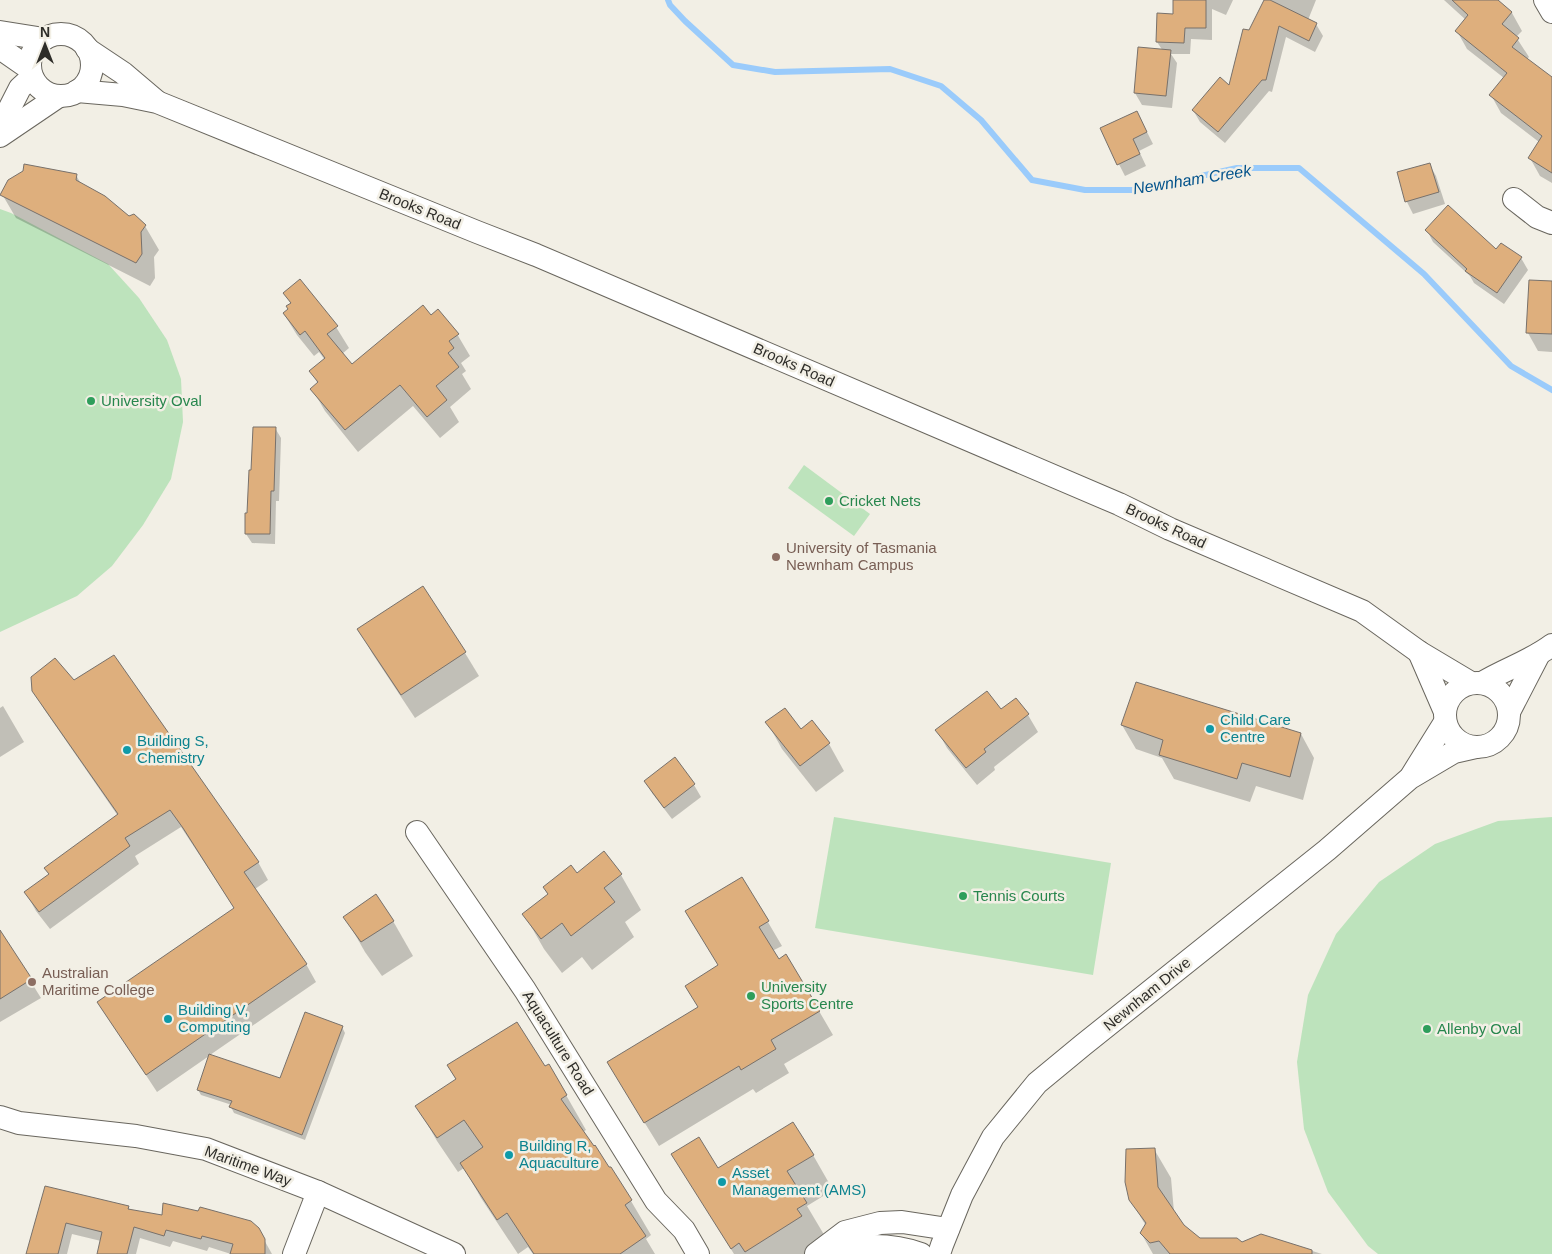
<svg xmlns="http://www.w3.org/2000/svg" width="1552" height="1254" viewBox="0 0 1552 1254" font-family="Arial,sans-serif">
<rect width="100%" height="100%" fill="#f2efe5"/>
<!-- green -->
<g fill="#bde3bc">
<path d="M0,209L11,213L108,264L139,298L167,340L181,379L183,422L171,479L143,525L112,566L77,596L0,632Z"/>
<path d="M804,465L870,514L854,536L788,488Z"/>
<path d="M834,817L1111,863L1093,975L815,928Z"/>
<path d="M1552,817V1254H1378L1368,1246L1328,1192L1304,1129L1297,1062L1308,995L1336,934L1379,882L1435,844L1498,821Z"/>
</g>
<!-- shadow -->
<g fill="#0003">
<path d="M1175,0H1233L1226,15L1212,9V40L1191,39L1190,54H1171L1177,63L1172,108L1142,105L1135,93L1163,51L1157,42L1174,15Z"/>
<path d="M1265,0L1272,2V0H1316L1308,20L1316,24L1323,36L1315,52L1286,37L1272,92L1269,91L1225,143L1200,122L1193,110L1230,87L1249,32Z"/>
<path d="M1444,0H1496L1512,13L1522,31L1516,37L1529,57L1527,59L1552,85V183L1540,176L1530,158L1539,142L1501,113L1491,95L1504,78L1467,49L1457,31L1466,20Z"/>
<path d="M1143,124L1153,144L1139,151L1146,166L1125,176L1101,129Z"/>
<path d="M1429,164L1436,176L1445,204L1413,214L1407,202L1398,173Z"/>
<path d="M24,172L76,175L81,184L129,218L145,226L159,250L154,257L155,278L150,286L16,218L2,194Z"/>
<path d="M1427,230L1521,258L1528,270L1504,304L1474,283L1470,276L1433,242Z"/>
<path d="M1552,282V352L1538,351L1528,333Z"/>
<path d="M285,293L336,327L349,348L342,354L351,365L431,316L457,334L470,356L461,363L466,371L462,374L471,389L450,407L459,422L440,438L413,406L358,452L325,411L312,389L318,384L311,372L325,360L319,352L314,356L297,335L284,314L290,309L291,304Z"/>
<path d="M275,428L281,438L279,501H276L275,544L252,543L246,534L249,514Z"/>
<path d="M422,588L465,653L479,676L415,718L372,653L359,629Z"/>
<path d="M74,682L258,862L268,880L255,889L306,964L316,982L210,1055L281,1080L342,1027L345,1033L305,1140L234,1113L231,1107L232,1105L201,1095L198,1090L209,1056L157,1092L98,1002L235,909L181,827L135,856L139,864L50,929L36,911L26,893L50,875L46,868L118,816L44,709L34,691Z"/>
<path d="M3,706L24,742L0,757V708Z"/>
<path d="M1001,711L1028,715L1038,732L994,767L995,770L977,785L947,748L937,730Z"/>
<path d="M767,722L800,731L829,744L844,771L816,792L782,749Z"/>
<path d="M1122,725L1301,734L1314,758L1303,800L1256,786L1250,802L1174,779L1162,758L1136,749Z"/>
<path d="M675,759L694,785L701,797L672,819L652,793L645,781Z"/>
<path d="M604,853L621,875L641,910L625,922L634,937L592,970L582,957L562,973L544,949L524,914L548,895L544,888L577,874Z"/>
<path d="M742,878L782,946L772,951L778,961L819,1011L833,1035L784,1064L789,1073L756,1093L753,1089L659,1146L622,1086L699,1008L719,966Z"/>
<path d="M345,917L393,921L413,956L382,976L365,952Z"/>
<path d="M0,932L41,998L0,1022Z"/>
<path d="M448,1066L545,1068L566,1095L586,1130L583,1132L609,1169L610,1168L631,1201L651,1235L646,1239L655,1254H533L528,1247L518,1254L481,1198L464,1168L458,1172L437,1141L417,1106L456,1080Z"/>
<path d="M1154,1149L1171,1178L1174,1212L1183,1225L1199,1240L1242,1243L1261,1235L1322,1254H1153L1141,1233L1146,1226L1130,1199Z"/>
<path d="M673,1155L718,1170L813,1155L833,1190L807,1206L826,1238L817,1254H734Z"/>
<path d="M45,1188L128,1207L130,1210L163,1217L258,1229L272,1254H231L209,1247L207,1251L173,1241L170,1247L140,1238L136,1254H98L101,1241L72,1234L67,1254H27Z"/>
</g>
<g fill="none" stroke-linecap="round" stroke-linejoin="round">
<!-- stream -->
<path stroke="#9acbfb" stroke-width="6" d="M668,0L670,5L685,21L733,65L775,72L890,69L941,86L981,120L1032,180L1085,190H1138L1237,168H1299L1424,274L1511,366L1552,390"/>
</g>
<!-- building -->
<g fill="#deaf7d" stroke="#78716b">
<path d="M1173,0H1206V28H1185L1184,43L1156,42L1157,13L1173,14Z"/>
<path d="M1264,0H1270L1317,23L1309,41L1279,26L1266,80H1262L1218,132L1192,110L1220,77L1229,85L1243,29L1249,30Z"/>
<path d="M1452,0H1498L1512,12L1502,24L1519,38L1512,47L1552,77V173L1528,158L1542,136L1489,95L1507,73L1455,31L1468,15Z"/>
<path d="M1138,47L1171,50L1166,96L1134,93Z"/>
<path d="M1137,111L1147,132L1133,139L1140,154L1117,165L1100,128Z"/>
<path d="M1430,163L1439,192L1405,202L1397,172Z"/>
<path d="M24,164L77,174L76,180L105,196L129,216L134,214L146,225L141,232L142,254L136,263L0,195L8,180L23,171Z"/>
<path d="M1448,205L1496,249L1501,243L1522,257L1497,293L1465,271L1467,269L1425,230Z"/>
<path d="M300,279L338,326L327,334L352,364L423,305L431,315L438,309L459,334L449,341L454,348L448,353L459,367L436,386L447,400L427,417L400,385L345,430L310,389L318,382L309,371L325,358L305,331L300,335L283,313L288,309L286,306L291,303L283,293Z"/>
<path d="M1529,280L1552,281V334L1526,333Z"/>
<path d="M253,427H276L274,491H271L270,534H245V513H247L249,470H251Z"/>
<path d="M423,586L466,652L401,695L357,629Z"/>
<path d="M114,655L259,862L244,872L307,964L146,1075L97,1002L234,908L183,828L170,810L125,838L130,846L39,912L24,892L49,874L44,868L118,814L32,691L31,677L55,658L74,680Z"/>
<path d="M1136,682L1301,733L1290,777L1242,763L1237,779L1159,755L1163,740L1121,725Z"/>
<path d="M987,691L1001,709L1016,698L1029,714L984,749L986,752L966,768L935,730Z"/>
<path d="M785,708L801,729L812,720L830,743L800,766L765,722Z"/>
<path d="M675,757L695,784L664,808L644,781Z"/>
<path d="M604,851L622,874L604,888L615,902L571,936L562,923L541,939L522,914L548,894L543,887L571,865L577,873Z"/>
<path d="M742,877L769,921L759,927L779,959L786,954L820,1011L771,1040L776,1049L741,1070L739,1066L644,1123L607,1062L698,1007L685,986L718,965L685,911Z"/>
<path d="M376,894L394,921L361,942L343,917Z"/>
<path d="M0,930L32,979L0,999Z"/>
<path d="M305,1012L343,1026L302,1135L229,1107L232,1101L197,1090L209,1054L280,1078Z"/>
<path d="M517,1022L545,1066L549,1064L567,1095L561,1099L594,1146L595,1145L609,1167H611L632,1200L625,1205L646,1236L620,1254H534L507,1213L497,1220L460,1163L483,1147L464,1120L437,1138L415,1106L456,1079L447,1065Z"/>
<path d="M793,1122L814,1155L787,1171L807,1203L797,1209L802,1216L745,1252L739,1243L731,1249L671,1154L699,1137L718,1168Z"/>
<path d="M1155,1148L1158,1187L1184,1225L1200,1238H1237L1242,1242L1261,1234L1312,1250V1254H1170L1159,1241L1150,1243L1140,1233L1146,1223L1129,1200L1125,1182L1126,1149Z"/>
<path d="M45,1186L129,1206L128,1209L162,1215L163,1203L198,1211L200,1207L251,1221L259,1228L265,1239V1254H230L233,1244L202,1236L201,1239L166,1230L164,1236L134,1227L127,1254H97L102,1232L66,1223L58,1254H26Z"/>
</g>
<g fill="none" stroke-linecap="round" stroke-linejoin="round">
<defs>
<g id="minor">
<path d="M1545,0L1552,12"/>
<path d="M0,32L44,39"/>
<circle cx="61" cy="65" r="31"/>
<path d="M0,48L30,69"/>
<path d="M87,49L123,73L156,101"/>
<path d="M77,91L123,95L157,102L477,232L536,255L1119,504L1170,529L1362,611L1419,652L1471,683"/>
<path d="M0,127L20,88L32,77"/>
<path d="M0,136L59,96"/>
<path d="M1514,199L1537,217L1552,223"/>
<path d="M1419,652L1445,712"/>
<path d="M1482,683C1505,669 1531,661 1552,645"/>
<circle cx="1477" cy="715" r="32"/>
<path d="M1509,712L1539,654"/>
<path d="M1412,775L1445,722"/>
<path d="M417,832L525,990L656,1201L684,1230L698,1254"/>
<path d="M0,1117L19,1123L136,1136L206,1149L318,1192L454,1254"/>
<path d="M823,1250C857,1246 888,1242 921,1254"/>
<path d="M294,1254L318,1192"/>
<path d="M816,1254L845,1232L880,1223L902,1222L948,1229"/>
<path d="M939,1254L942,1245L962,1195L993,1137L1037,1083L1083,1045L1327,850L1410,778L1454,752L1476,747"/>
</g>
</defs>
<!-- minor casing -->
<use href="#minor" stroke="#69665e" stroke-width="24"/>
<!-- minor -->
<use href="#minor" stroke="#fff" stroke-width="22"/>
</g>
<!-- markers -->
<g fill="#2e9e5b" stroke="#f2efe5" stroke-width="2">
<circle cx="91" cy="401" r="5"/>
<circle cx="829" cy="501" r="5"/>
<circle cx="963" cy="896" r="5"/>
<circle cx="751" cy="996" r="5"/>
<circle cx="1427" cy="1029" r="5"/>
</g>
<g fill="#8d6e63" stroke="#f2efe5" stroke-width="2">
<circle cx="776" cy="557" r="5"/>
<circle cx="32" cy="982" r="5"/>
</g>
<g fill="#0f9aa8" stroke="#f2efe5" stroke-width="2">
<circle cx="1210" cy="729" r="5"/>
<circle cx="127" cy="750" r="5"/>
<circle cx="168" cy="1019" r="5"/>
<circle cx="509" cy="1155" r="5"/>
<circle cx="722" cy="1182" r="5"/>
</g>
<g text-anchor="middle" stroke-width="5" stroke-linejoin="round" paint-order="stroke">
<!-- street labels -->
<g font-size="15" fill="#2e2d29" stroke="#f2efe5">
<text transform="translate(420 209) rotate(22)" y="5">Brooks Road</text>
<text transform="translate(794 365) rotate(24)" y="5">Brooks Road</text>
<text transform="translate(1166 526) rotate(25)" y="5">Brooks Road</text>
<text transform="translate(1147 994) rotate(-39)" y="5">Newnham Drive</text>
<text transform="translate(558 1043) rotate(58)" y="5">Aquaculture Road</text>
<text transform="translate(248 1166) rotate(20)" y="5">Maritime Way</text>
</g>
<!-- leisure labels -->
<g font-size="15" fill="#27864d" stroke="#f2efe5" text-anchor="start">
<text x="101" y="406">University Oval</text>
<text x="839" y="506">Cricket Nets</text>
<text x="973" y="901">Tennis Courts</text>
<text x="761" y="992">University<tspan x="761" dy="17">Sports Centre</tspan></text>
<text x="1437" y="1034">Allenby Oval</text>
</g>
<!-- education labels -->
<g font-size="15" fill="#785e54" stroke="#f2efe5" text-anchor="start">
<text x="786" y="553">University of Tasmania<tspan x="786" dy="17">Newnham Campus</tspan></text>
<text x="42" y="978">Australian<tspan x="42" dy="17">Maritime College</tspan></text>
</g>
<!-- culture labels -->
<g font-size="15" fill="#0d838f" stroke="#f2efe5" text-anchor="start">
<text x="1220" y="725">Child Care<tspan x="1220" dy="17">Centre</tspan></text>
<text x="137" y="746">Building S,<tspan x="137" dy="17">Chemistry</tspan></text>
<text x="178" y="1015">Building V,<tspan x="178" dy="17">Computing</tspan></text>
<text x="519" y="1151">Building R,<tspan x="519" dy="17">Aquaculture</tspan></text>
<text x="732" y="1178">Asset<tspan x="732" dy="17">Management (AMS)</tspan></text>
</g>
<!-- water labels -->
<g font-size="16" font-style="italic" fill="#00518a" stroke="#f2efe5">
<text transform="translate(1192 179) rotate(-9)" y="6">Newnham Creek</text>
</g>
</g>
<!-- north arrow -->
<g transform="translate(45 45)" stroke="#f2efe5" stroke-width="4" paint-order="stroke">
<path d="M0-4L9 19L0 12L-9 19Z" fill="#2e2d29"/>
<text y="-8" font-size="14" font-weight="bold" text-anchor="middle" fill="#2e2d29">N</text>
</g>
</svg>
